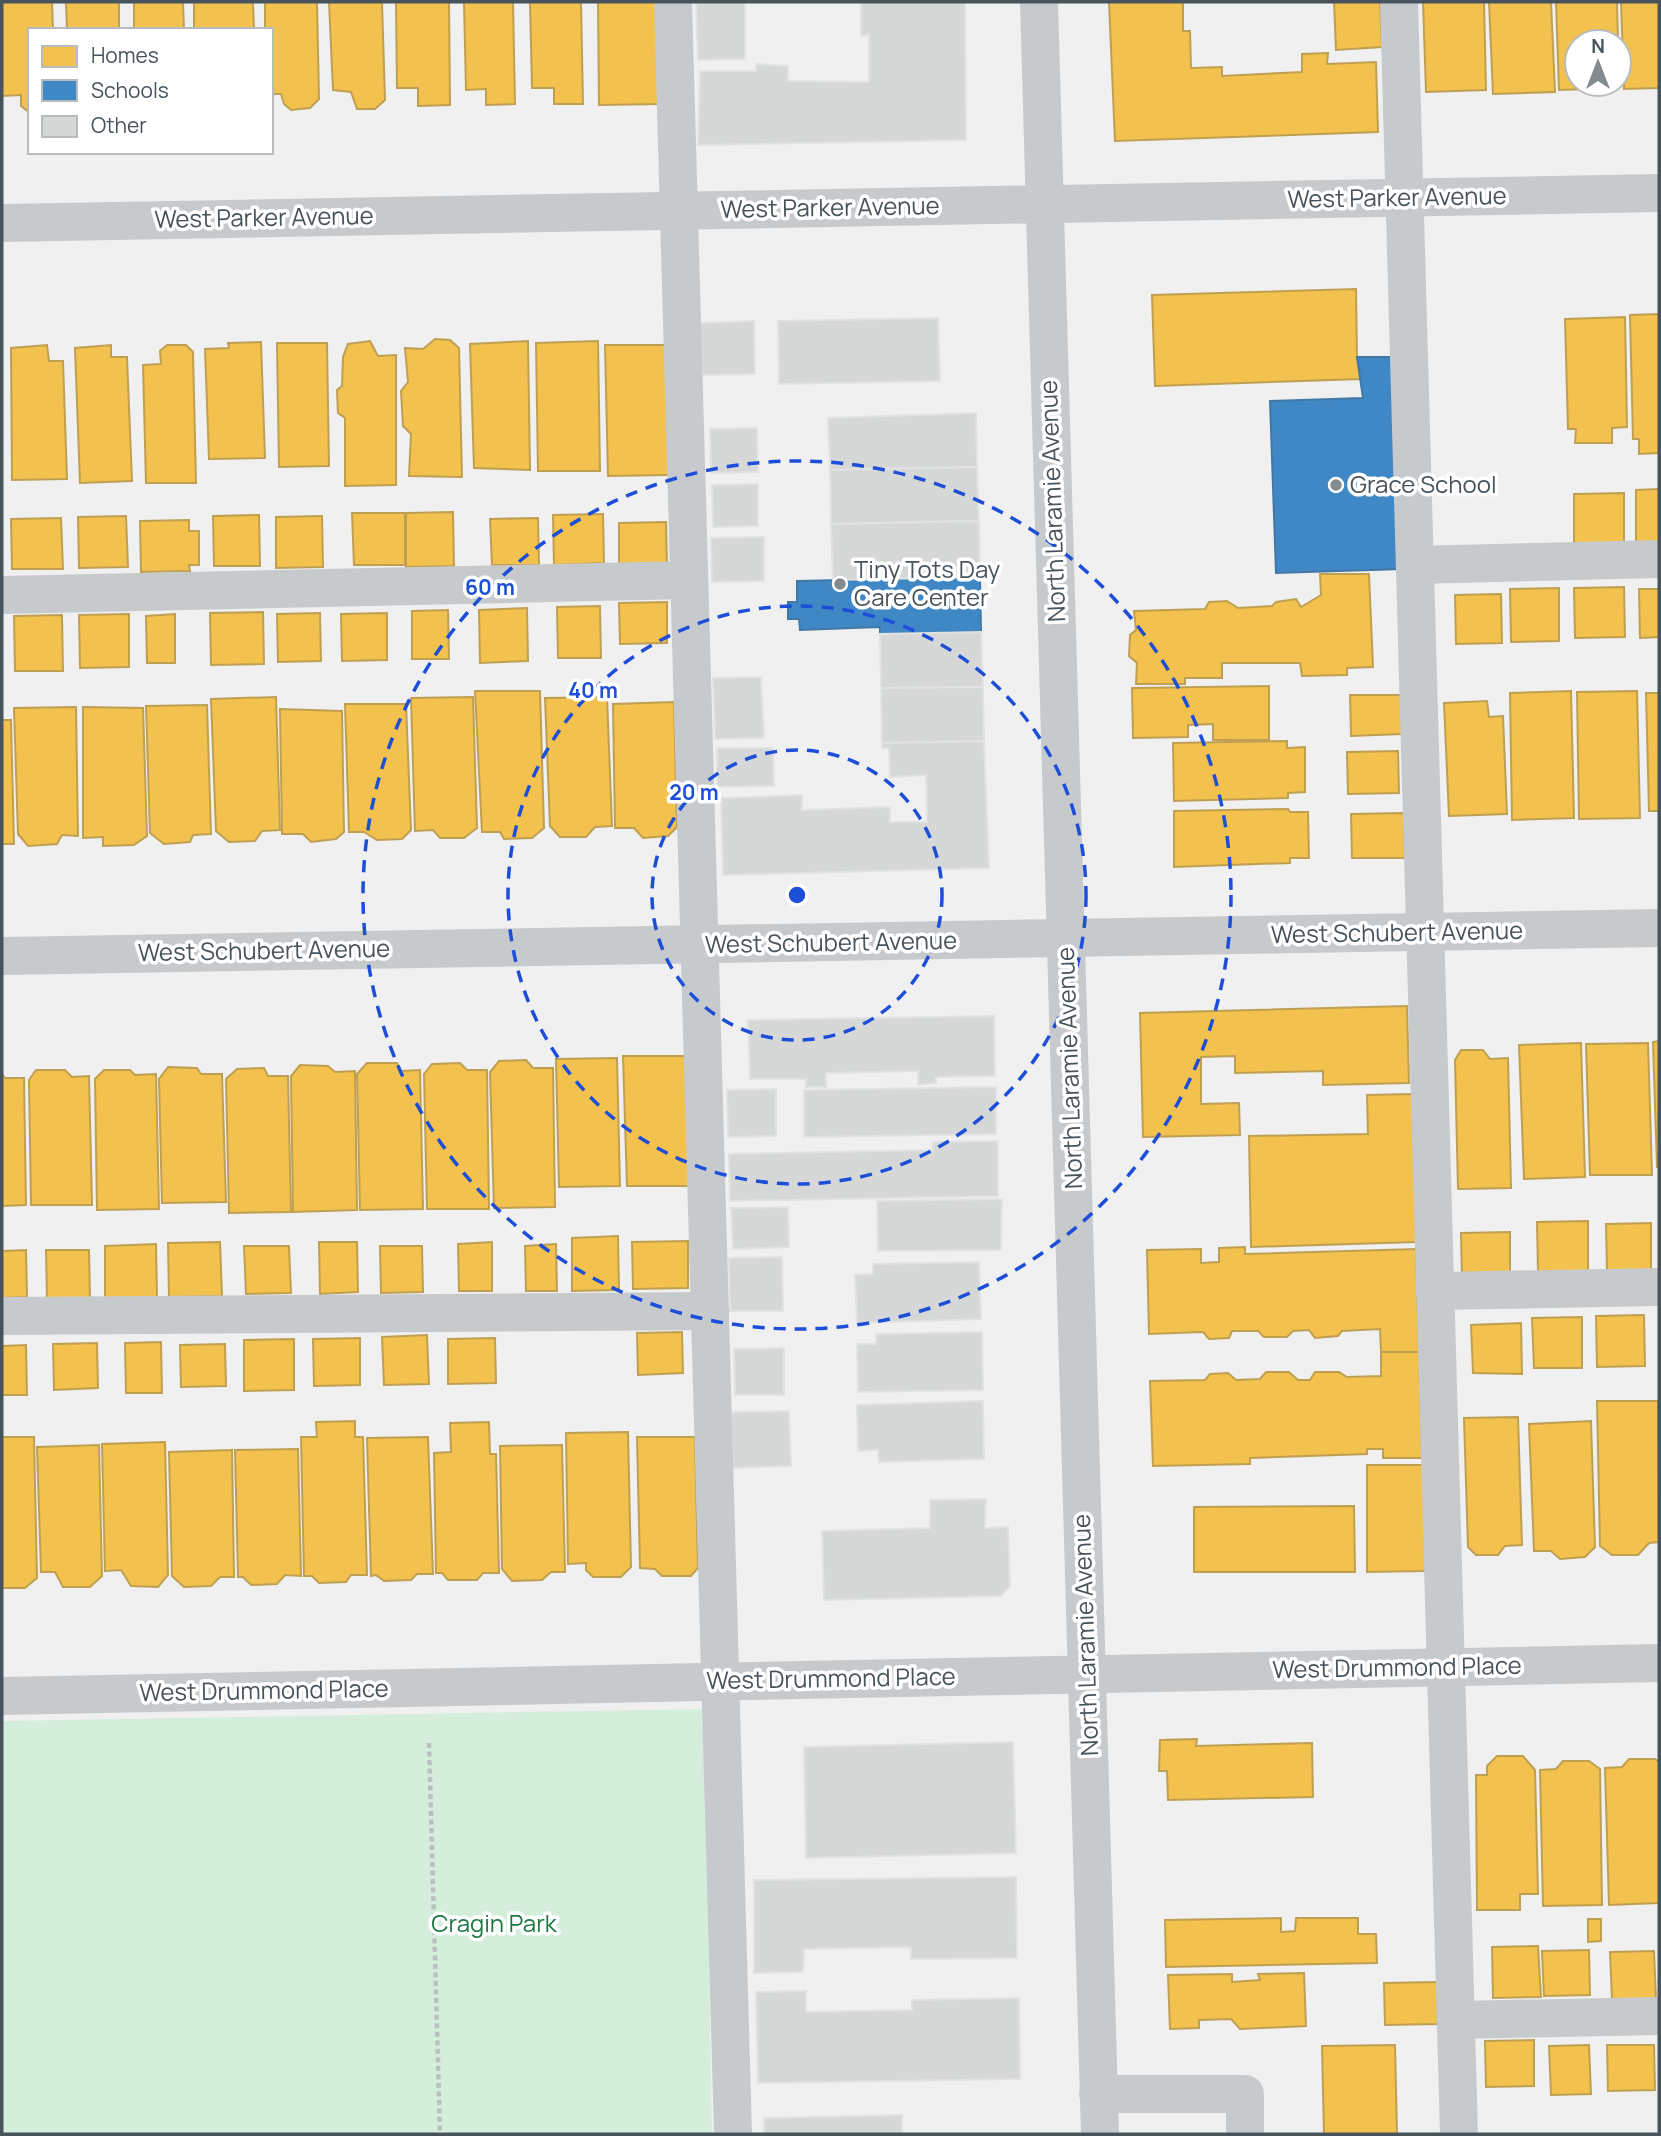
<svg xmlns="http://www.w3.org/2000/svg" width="1661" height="2136" viewBox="0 0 1661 2136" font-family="Manrope,sans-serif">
<rect width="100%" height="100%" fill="#f0f0f0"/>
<!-- green -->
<path fill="#d5eedc" d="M705,1709L712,2134H2V1721Z"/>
<!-- homes -->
<g fill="#f2c14e" stroke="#bfa052" stroke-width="2">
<path d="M2,2H52L53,30H30V113L21,106V95L2,96Z"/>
<path d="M66,2H119V30H67Z"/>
<path d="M134,2H183L184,30H134Z"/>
<path d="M194,2H253L254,30H194Z"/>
<path d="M265,2H317L319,99L310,108L291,110L284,104L281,94H271V30H265Z"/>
<path d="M329,2H382L385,100L375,109H357L351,92L333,90Z"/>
<path d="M396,2H449L450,105L418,106V88H397Z"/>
<path d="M464,2H513L515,104L486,105V89L466,90Z"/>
<path d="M530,2H581L583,104H554V88H532Z"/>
<path d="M598,2H659L661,104L599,105Z"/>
<path d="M1109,2H1183V31H1190L1191,68L1222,67V76L1302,72V54L1328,53L1327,64L1376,62L1378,132L1115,141Z"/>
<path d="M1334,2H1380L1382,47L1336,50Z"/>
<path d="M1423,2H1484L1486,90L1426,92Z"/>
<path d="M1489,2H1551L1555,92L1493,94Z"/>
<path d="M1556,2H1617L1618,42H1577V84H1619V75V88L1559,90Z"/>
<path d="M1621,2H1659V88L1624,89Z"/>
<path d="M1356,289L1357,357L1362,379L1155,386L1152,295Z"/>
<path d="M1659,314V453L1639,454V439H1633L1630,315Z"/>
<path d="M1625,317L1627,427L1612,428V443H1575L1576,429H1568L1565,319Z"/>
<path d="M435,339L450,340L459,348L462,477L409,476L411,434L403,426L401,391L408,382L405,348L423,349Z"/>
<path d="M370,341L378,356L396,355V485L345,486V418L338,413L337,390L342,386L343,357L348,344Z"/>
<path d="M528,341L530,470L474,468L470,344Z"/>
<path d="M598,341L600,471H538L536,343Z"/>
<path d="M261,342L265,458L209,459L205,349L229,348L228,343Z"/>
<path d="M277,343H327L329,466L279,467Z"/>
<path d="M47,345L49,361H63L67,479L12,480L11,348Z"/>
<path d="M111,345V357H127L132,481L80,483L75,348Z"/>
<path d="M167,345H186L193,352L196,483H146L143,365L161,364L160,351Z"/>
<path d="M605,345H667L670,475L608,476Z"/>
<path d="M1659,489V543L1636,545V490Z"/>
<path d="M1624,493V543L1574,544V494Z"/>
<path d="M453,512L454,566L406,567V513Z"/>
<path d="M352,513H405V565H354Z"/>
<path d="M603,514L604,563L554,565L553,515Z"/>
<path d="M259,515L260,566H214L213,516Z"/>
<path d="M126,516L128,567L79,568L78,517Z"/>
<path d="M322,516L323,567L276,568V517Z"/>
<path d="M61,518L63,569H12L11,519Z"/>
<path d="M538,518L539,565H492L490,519Z"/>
<path d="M189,520V531H199V565H189L190,571L141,572L140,521Z"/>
<path d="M666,522L667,566L619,567V523Z"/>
<path d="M1320,574H1369L1373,667L1347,668V675L1302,676L1300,663H1222V678H1185V684H1136L1137,663L1129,656L1130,635L1136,630L1134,611L1205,609L1209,602L1227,601L1238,608L1272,606L1276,602L1296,599L1301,607L1321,595Z"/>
<path d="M1624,587L1625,637L1575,638L1574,588Z"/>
<path d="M1559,588V641L1511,642L1510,589Z"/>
<path d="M1639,589H1659V637L1640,638Z"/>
<path d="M1501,594L1502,643L1456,644L1455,595Z"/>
<path d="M667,602V643L620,644L619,603Z"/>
<path d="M600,606L601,658H558L557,607Z"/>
<path d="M527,608L528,661L480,663L479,610Z"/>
<path d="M448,610L449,659H412V611Z"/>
<path d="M263,612L264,664L211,665L210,613Z"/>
<path d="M320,613L321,661L278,662L277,614Z"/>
<path d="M387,613V660L342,661L341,614Z"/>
<path d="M129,614V667L80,668L79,615Z"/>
<path d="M175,614V663H147L146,616Z"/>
<path d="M62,615L63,671H15L14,616Z"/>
<path d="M1269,686V740H1213V724L1188,725V737L1133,738L1132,688Z"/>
<path d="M475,691H540L544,828L532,838L504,839L500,832H482Z"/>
<path d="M1571,691L1574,818L1512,820L1510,693Z"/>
<path d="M1637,691L1640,818L1579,819L1577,692Z"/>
<path d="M1646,693H1659V811H1649Z"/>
<path d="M1350,695H1401L1402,734L1351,736Z"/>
<path d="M276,697L280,830L262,831L255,841L229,842L216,831L211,699Z"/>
<path d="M473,697L477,828L464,838H440L433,830L415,831L411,698Z"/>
<path d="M607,697L612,826L595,827L586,837H560L550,826L545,698Z"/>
<path d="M1487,701L1489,717L1503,716L1507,814L1449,816L1444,703Z"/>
<path d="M674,702L677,827L668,836L643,838L634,828H615L613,704Z"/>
<path d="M345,704H406L411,830L402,839L377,840L364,832H349Z"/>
<path d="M207,705L211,834L193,835L190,842L164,844L150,833L146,706Z"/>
<path d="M76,707L78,836L62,835L57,844L28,846L18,834L14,708Z"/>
<path d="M83,707L143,708L147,836L134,845L103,846V837L83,838Z"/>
<path d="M280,709L342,711L344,832L336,839L311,842L303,834H282Z"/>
<path d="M2,720H11L14,844H2Z"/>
<path d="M1287,741V748L1305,747V792L1288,793V798L1174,801L1173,743Z"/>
<path d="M1398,751L1399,793L1348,794L1347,752Z"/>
<path d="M1288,809L1290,812H1308L1309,858H1290V863L1174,867V811Z"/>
<path d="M1404,813L1405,858H1352L1351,814Z"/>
<path d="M1407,1006L1409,1083L1323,1085V1071L1235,1073V1056L1201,1057V1104L1239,1103L1240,1135L1143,1137L1140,1013Z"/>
<path d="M1659,1041V1167H1657L1653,1042Z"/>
<path d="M1581,1043L1585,1177L1524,1179L1519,1045Z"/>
<path d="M1648,1043L1652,1175H1590L1586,1044Z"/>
<path d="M1461,1050H1483L1490,1059L1508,1058L1511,1188L1458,1189L1455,1060Z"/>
<path d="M623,1056H686L689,1186H627Z"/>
<path d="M617,1058L620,1186L559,1187L556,1059Z"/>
<path d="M526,1060L533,1068H553L555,1207L494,1208L490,1072L499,1061Z"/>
<path d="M367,1063H397L401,1071L420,1070L423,1209L360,1210L357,1074Z"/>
<path d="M460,1063L467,1070H487L489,1209H427L424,1074L432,1064Z"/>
<path d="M300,1065L328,1066L335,1072L355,1071L357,1210L293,1212L291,1076Z"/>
<path d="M168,1067L197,1068L201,1074H222L226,1202L162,1203L159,1079Z"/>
<path d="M264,1068L268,1076H288L291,1212L229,1213L226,1079L237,1069Z"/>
<path d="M36,1070H65L72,1077L89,1076L92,1205H31L29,1080Z"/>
<path d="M104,1070H130L135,1075L156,1074L159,1209L97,1210L95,1079Z"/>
<path d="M2,1074L5,1078H24L26,1205L2,1206Z"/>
<path d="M1413,1094L1416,1242L1251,1247L1249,1136L1368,1134L1367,1095Z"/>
<path d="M1588,1221V1271L1538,1272L1537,1222Z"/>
<path d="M1651,1223V1271L1607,1272L1606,1224Z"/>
<path d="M1510,1232V1277L1462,1278L1461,1233Z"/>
<path d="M618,1236L619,1290L572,1291V1238Z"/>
<path d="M688,1241V1288L633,1289L632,1242Z"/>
<path d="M220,1242L222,1296L169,1297L168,1243Z"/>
<path d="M319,1242H357L358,1292L320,1294Z"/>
<path d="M492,1242V1291H459L458,1244Z"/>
<path d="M156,1244L157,1297L105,1298V1246Z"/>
<path d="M556,1244L557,1291H526L525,1246Z"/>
<path d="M244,1246H289L291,1293L246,1294Z"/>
<path d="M380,1246H422L423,1292L381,1293Z"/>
<path d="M1245,1247V1254L1416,1249L1419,1352H1381L1380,1329L1342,1331L1338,1336L1315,1338L1309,1330L1293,1331L1287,1337H1264L1258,1331H1232L1229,1338L1209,1339L1203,1332L1149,1334L1147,1250L1201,1249V1263L1219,1262V1248Z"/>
<path d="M26,1250L27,1297L2,1298V1251Z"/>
<path d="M46,1250H89L90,1299H47Z"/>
<path d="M1644,1315L1645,1366L1597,1367L1596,1316Z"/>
<path d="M1582,1317V1368H1534L1532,1318Z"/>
<path d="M1521,1323L1522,1374L1473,1373L1471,1325Z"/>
<path d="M682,1332L683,1373L638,1375L637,1333Z"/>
<path d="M427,1335L429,1384L384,1385L382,1337Z"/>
<path d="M360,1338V1385L314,1386L313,1339Z"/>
<path d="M495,1338L496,1383L448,1384V1339Z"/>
<path d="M294,1339V1390L244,1391V1340Z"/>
<path d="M161,1342L162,1393H126L125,1343Z"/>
<path d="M97,1343L98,1388L54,1390L53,1344Z"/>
<path d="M225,1344L226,1386L181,1387L180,1345Z"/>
<path d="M26,1345L27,1395H2V1346Z"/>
<path d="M1381,1352H1419L1422,1458H1383V1449H1367V1454L1250,1458V1464L1153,1466L1150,1381L1205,1380L1210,1374L1228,1373L1236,1380L1260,1379L1266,1372H1289L1298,1380H1310L1315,1372H1339L1347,1377L1381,1376Z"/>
<path d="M1597,1401H1658L1659,1542L1649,1543L1638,1555H1612L1600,1546Z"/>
<path d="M1518,1417L1522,1545L1505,1546L1498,1555H1476L1468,1547L1464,1418Z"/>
<path d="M355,1421V1437H363L367,1575H351L346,1582L319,1583L312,1576H304L301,1437H317L316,1422Z"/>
<path d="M1591,1421L1595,1547L1585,1557L1560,1559L1551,1551H1534L1529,1424Z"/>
<path d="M489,1422L490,1454H496L499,1573H483L477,1580H448L442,1573H436L434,1453L451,1452L450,1423Z"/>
<path d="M628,1432L631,1567L621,1577H593L586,1570V1563L568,1564L566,1433Z"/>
<path d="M2,1437H34L37,1578L25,1588H2Z"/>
<path d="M428,1437L433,1574H417L411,1580L384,1581L376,1575L371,1576L367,1438Z"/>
<path d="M637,1437H695L698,1568L691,1576H662L655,1569L640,1568Z"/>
<path d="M165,1442L168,1575L158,1587L131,1586L121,1570L105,1571L102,1444Z"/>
<path d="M99,1445L102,1576L90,1587H63L55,1572H41L37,1447Z"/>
<path d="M562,1445L565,1572H551L542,1580L512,1581L502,1569L500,1446Z"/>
<path d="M298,1449L301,1576L285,1575L277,1584L251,1585L243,1577H238L235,1450Z"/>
<path d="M232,1450L234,1577H220L211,1586L184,1587L172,1576L169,1452Z"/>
<path d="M1367,1465H1424L1425,1571L1367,1572Z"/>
<path d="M1354,1506L1355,1572H1194V1507Z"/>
<path d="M1197,1739L1196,1746L1312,1743L1313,1797L1168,1800L1167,1771H1159L1160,1740Z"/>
<path d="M1497,1756H1523L1535,1770L1538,1894H1520V1910H1477L1476,1775H1487V1766Z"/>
<path d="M1629,1759H1655L1659,1762V1903L1609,1905L1605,1768L1622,1767Z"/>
<path d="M1563,1761H1589L1600,1769L1602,1905L1543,1906L1540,1770L1556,1769Z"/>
<path d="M1281,1918V1932L1295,1931L1296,1918H1358V1934H1376L1377,1963L1166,1967L1165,1920Z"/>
<path d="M1588,1919H1601V1941L1588,1942Z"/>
<path d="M1538,1946L1541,1997L1493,1998L1492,1947Z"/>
<path d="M1589,1950L1590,1995L1544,1996L1542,1951Z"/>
<path d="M1654,1951L1656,1999L1612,2000L1610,1952Z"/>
<path d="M1304,1973L1306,2026L1240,2029L1231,2019L1199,2020V2028L1170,2029L1168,1975L1232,1974V1982L1260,1980L1258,1974Z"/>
<path d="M1437,1982L1438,2024L1385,2025L1384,1983Z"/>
<path d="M1534,2040V2086L1486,2087L1485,2041Z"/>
<path d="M1395,2045L1397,2134H1324L1322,2046Z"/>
<path d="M1589,2045L1591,2094L1551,2095L1549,2046Z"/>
<path d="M1607,2045H1654L1655,2090L1608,2091Z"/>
</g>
<!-- schools -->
<g fill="#3f88c5" stroke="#4278a5" stroke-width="2">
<path d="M1357,357H1395L1402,569L1276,573L1270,401L1363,398Z"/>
<path d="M980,577L981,632L880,634V627L800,630L799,619H788V602H797V581Z"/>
</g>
<!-- building -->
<g fill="#d6d8d8" stroke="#e1e2e3" stroke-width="2">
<path d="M696,2H745V59L698,60Z"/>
<path d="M861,2H965L966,140L698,145L700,71H756V64L788,66V81L869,82V35L861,36Z"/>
<path d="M938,318L940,381L779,384L778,321Z"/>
<path d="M754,321L755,374L701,375L700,323Z"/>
<path d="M976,413L977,467L830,470L828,418Z"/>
<path d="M757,428L758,472L711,473L710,429Z"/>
<path d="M977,467L979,521L831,524L830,470Z"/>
<path d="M758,484V526L713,527L712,485Z"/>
<path d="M979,521L980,577L833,580L831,524Z"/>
<path d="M764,537V581L712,582L711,538Z"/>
<path d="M981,632L983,687L881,688L880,634Z"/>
<path d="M761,677L764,738L715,739L713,678Z"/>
<path d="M983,687L984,741L882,743L881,688Z"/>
<path d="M984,741L989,868L723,875L721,798L802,795V810L890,807V822H927L926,775L890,777L889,748H882V743Z"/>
<path d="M717,748H773L774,786L717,787Z"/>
<path d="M994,1016L995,1076L936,1077V1083L918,1085V1071L826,1073V1087H806V1079H750L748,1020Z"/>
<path d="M996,1087V1134L804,1137V1090Z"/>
<path d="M776,1089V1136L728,1137L727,1090Z"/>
<path d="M998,1141V1196L730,1201L729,1154L933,1150V1142Z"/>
<path d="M1002,1199L1001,1250L878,1251L877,1201Z"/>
<path d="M788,1207L789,1247L733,1249L731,1208Z"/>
<path d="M782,1257L783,1311H730L729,1258Z"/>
<path d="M979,1262L981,1319L857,1323L855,1275L873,1274V1264Z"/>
<path d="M982,1332L983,1390L858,1392L857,1344H876V1334Z"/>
<path d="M784,1348V1395H735L734,1349Z"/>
<path d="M983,1401L984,1459L879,1462L878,1450L858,1451L857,1405Z"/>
<path d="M789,1411L791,1466L733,1468L731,1412Z"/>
<path d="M986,1499L985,1528L1008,1527L1010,1586L1001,1596L824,1600L822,1531L930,1528V1500Z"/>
<path d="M1013,1742L1016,1853L806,1858L804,1747Z"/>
<path d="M1016,1877L1017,1958L911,1959V1947L804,1949L803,1972L754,1973V1880Z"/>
<path d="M806,1991V2012L912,2010V2000L1019,1998L1020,2079L758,2083L756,1992Z"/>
<path d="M902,2115V2134H764V2118Z"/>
</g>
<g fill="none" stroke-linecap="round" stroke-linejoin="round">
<!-- path -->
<path stroke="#b7c2be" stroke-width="4.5" stroke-dasharray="5 3.5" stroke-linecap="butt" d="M429,1743L440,2134"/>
<!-- minor -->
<g stroke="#c7cacc" stroke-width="38">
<path d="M673,2L733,2134"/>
<path d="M1039,2L1100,2134"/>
<path d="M1399,2L1459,2134"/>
<path d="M2,223L1659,193"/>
<path d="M1415,565L1659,559"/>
<path d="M2,595L689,580"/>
<path d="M2,956L1659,928"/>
<path d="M1435,1291L1659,1287"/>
<path d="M2,1316L710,1311"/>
<path d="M2,1696L1659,1663"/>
<path d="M1456,2020L1659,2016"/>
<path d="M1098,2094H1245V2134"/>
</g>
</g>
<!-- distance rings -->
<g fill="none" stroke="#1d4ed8" stroke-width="3.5" stroke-dasharray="12 9">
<circle cx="797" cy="895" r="145"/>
<circle cx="797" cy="895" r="289"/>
<circle cx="797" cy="895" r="434"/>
</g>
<!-- markers -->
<g fill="#838b8f" stroke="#fff" stroke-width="2.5">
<circle cx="1336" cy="485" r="7"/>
<circle cx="840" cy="584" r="7"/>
</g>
<g text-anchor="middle" stroke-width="7" stroke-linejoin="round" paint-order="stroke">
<!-- street labels -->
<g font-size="24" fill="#48545b" stroke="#fff">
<text transform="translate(1397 198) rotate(-1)" y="8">West Parker Avenue</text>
<text transform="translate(830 208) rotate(-1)" y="8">West Parker Avenue</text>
<text transform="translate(264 218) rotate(-1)" y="8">West Parker Avenue</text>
<text transform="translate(1053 501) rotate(-92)" y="8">North Laramie Avenue</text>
<text transform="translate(1397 933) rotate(-1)" y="8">West Schubert Avenue</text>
<text transform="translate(831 943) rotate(-1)" y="8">West Schubert Avenue</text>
<text transform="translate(264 951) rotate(-1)" y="8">West Schubert Avenue</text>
<text transform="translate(1070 1068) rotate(-92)" y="8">North Laramie Avenue</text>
<text transform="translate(1086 1635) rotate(-92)" y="8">North Laramie Avenue</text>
<text transform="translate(1397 1668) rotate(-1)" y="8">West Drummond Place</text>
<text transform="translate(831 1679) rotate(-1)" y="8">West Drummond Place</text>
<text transform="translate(264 1691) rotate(-1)" y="8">West Drummond Place</text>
</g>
<!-- poi labels -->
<g font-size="24" fill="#48545b" stroke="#fff" text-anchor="start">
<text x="1350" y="493">Grace School</text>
<text x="854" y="578">Tiny Tots Day<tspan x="854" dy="28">Care Center</tspan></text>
</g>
<!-- park labels -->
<g font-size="24" fill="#1c7942" stroke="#fff">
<text x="494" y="1932">Cragin Park</text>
</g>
</g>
<circle cx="797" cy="895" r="10" fill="#1d4ed8" stroke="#fff" stroke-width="3.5"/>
<g font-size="21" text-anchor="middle" font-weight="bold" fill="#1d4ed8" stroke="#fff" stroke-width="7" stroke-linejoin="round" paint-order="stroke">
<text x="490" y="595">60 m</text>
<text x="593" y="698">40 m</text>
<text x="694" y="800">20 m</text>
</g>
<!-- border -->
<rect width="1661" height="2136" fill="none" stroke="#48545b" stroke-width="7"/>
<!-- legend -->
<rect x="28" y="28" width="245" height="126" fill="#ffffff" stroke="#b6bbbd" stroke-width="2"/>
<rect x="42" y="46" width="35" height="21" fill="#f2c14e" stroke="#b6bbbd" stroke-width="2"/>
<text x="91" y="63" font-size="21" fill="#48545b">Homes</text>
<rect x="42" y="80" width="35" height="21" fill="#3f88c5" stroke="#b6bbbd" stroke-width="2"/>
<text x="91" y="98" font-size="21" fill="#48545b">Schools</text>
<rect x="42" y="116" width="35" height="21" fill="#d6d8d8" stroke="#b6bbbd" stroke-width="2"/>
<text x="91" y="133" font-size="21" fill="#48545b">Other</text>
<!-- north arrow -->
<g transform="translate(1598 63)"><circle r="33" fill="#ffffff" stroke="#b6bbbd" stroke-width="2"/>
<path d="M0-5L12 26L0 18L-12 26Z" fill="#838b8f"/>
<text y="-10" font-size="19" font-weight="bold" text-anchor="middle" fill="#48545b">N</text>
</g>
</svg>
